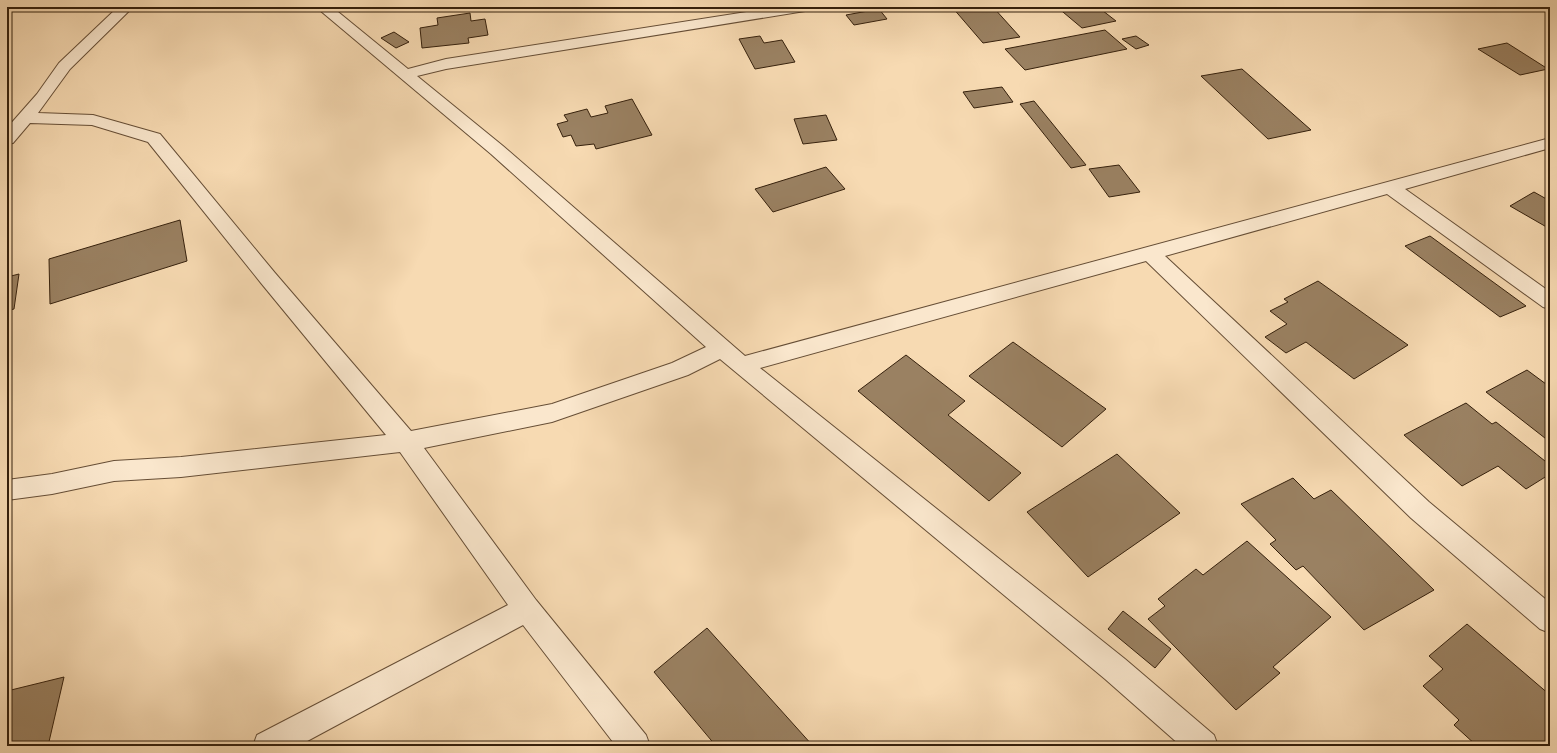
<svg xmlns="http://www.w3.org/2000/svg" width="1557" height="753" viewBox="0 0 1557 753" font-family="'IM FELL English',serif">
<rect width="100%" height="100%" fill="#f7dab2"/>
<filter id="stains"><feTurbulence type="fractalNoise" baseFrequency=".005" numOctaves="4"/><feColorMatrix values="0 0 0 0 .2 0 0 0 0 .09 0 0 0 0 .02 0 0 0 .5 -.17"/></filter>
<radialGradient id="worn" r=".72"><stop offset=".6" stop-color="#630" stop-opacity="0"/><stop offset="1" stop-color="#630" stop-opacity=".3"/></radialGradient>
<!-- building -->
<g fill="#9a8162" stroke="#35200c">
<path d="M952,7H993L1020,37L983,43Z"/>
<path d="M1057,7H1098L1116,21L1082,28Z"/>
<path d="M879,9L887,19L854,25L846,15Z"/>
<path d="M470,13L471,21L485,19L488,35L468,38L469,43L422,48L420,28L438,25L437,18Z"/>
<path d="M1105,30L1127,49L1025,70L1005,49Z"/>
<path d="M394,32L409,42L396,48L381,38Z"/>
<path d="M760,36L764,43L782,40L795,62L755,69L739,39Z"/>
<path d="M1136,36L1149,45L1136,49L1122,39Z"/>
<path d="M1507,43L1548,69L1520,75L1478,49Z"/>
<path d="M1242,69L1311,130L1268,139L1201,76Z"/>
<path d="M1002,87L1013,102L974,108L963,92Z"/>
<path d="M632,99L652,135L596,149L594,144L576,146L571,135L563,137L557,124L568,121L564,115L587,109L591,117L608,113L605,106Z"/>
<path d="M1034,101L1086,165L1071,168L1020,104Z"/>
<path d="M826,115L837,140L803,144L794,119Z"/>
<path d="M1119,165L1140,192L1109,197L1089,169Z"/>
<path d="M826,167L845,189L773,212L755,189Z"/>
<path d="M1534,192L1550,201V229L1510,206Z"/>
<path d="M180,220L187,261L50,304L49,259Z"/>
<path d="M1430,236L1526,306L1500,317L1405,246Z"/>
<path d="M19,274L14,309L7,311V277Z"/>
<path d="M1318,281L1408,345L1354,379L1306,342L1286,353L1265,337L1287,324L1270,311L1288,302L1284,299Z"/>
<path d="M1013,342L1106,409L1062,447L969,376Z"/>
<path d="M906,355L965,401L948,415L1021,473L989,501L858,391Z"/>
<path d="M1527,370L1550,387V442L1486,392Z"/>
<path d="M1466,403L1492,424L1496,422L1550,465V474L1526,489L1498,466L1462,486L1404,435Z"/>
<path d="M1117,454L1180,513L1088,577L1027,512Z"/>
<path d="M1293,478L1314,499L1331,490L1434,590L1364,630L1303,566L1296,570L1270,544L1276,540L1241,504Z"/>
<path d="M1247,541L1331,617L1273,667L1280,673L1236,710L1148,619L1165,606L1158,599L1196,569L1203,575Z"/>
<path d="M1123,611L1171,649L1155,668L1108,629Z"/>
<path d="M1467,624L1550,695V746H1477L1454,725L1459,720L1423,686L1443,669L1429,656Z"/>
<path d="M707,628L813,746H716L654,672Z"/>
<path d="M64,677L48,746H7V691Z"/>
</g>
<g fill="none" stroke-linecap="round" stroke-linejoin="round">
<defs>
<path id="minor" d="M118,7H133L70,69L38,113L93,115L160,134L275,273L411,431L552,404L672,363L706,347L491,154L316,7H332L408,69L446,59L778,7H812L810,10L805,11L446,69L417,76L503,146L745,356L1550,138V148L1405,189L1550,292V309L1543,307L1387,194L1165,256L1429,502L1550,603V633L1540,629L1411,518L1146,261L760,368L1125,659L1214,735L1218,746H1181L1105,679L720,359L688,375L552,422L424,448L536,600L646,735L650,746H616L523,625L298,746H253L257,735L508,605L400,452L181,477L114,481L52,494L7,500V480L52,474L114,461L181,457L386,435L261,283L148,142L92,125L30,123L13,143L7,144V128L37,94L59,63Z"/>
</defs>
<!-- minor casing -->
<use href="#minor" stroke="#664e36" stroke-width="2"/>
<!-- minor -->
<use href="#minor" fill="#fae7cd" fill-rule="evenodd"/>
</g>
<!-- margin -->
<rect width="1557" height="753" fill="none" stroke="#f7dab2" stroke-width="24"/>
<rect x="8" y="8" width="1541" height="737" fill="none" stroke="#35200c" stroke-width="2"/>
<rect x="12" y="12" width="1533" height="729" fill="none" stroke="#35200c"/>
<rect width="100%" height="100%" filter="url(#stains)"/>
<rect width="100%" height="100%" fill="url(#worn)"/>
</svg>
